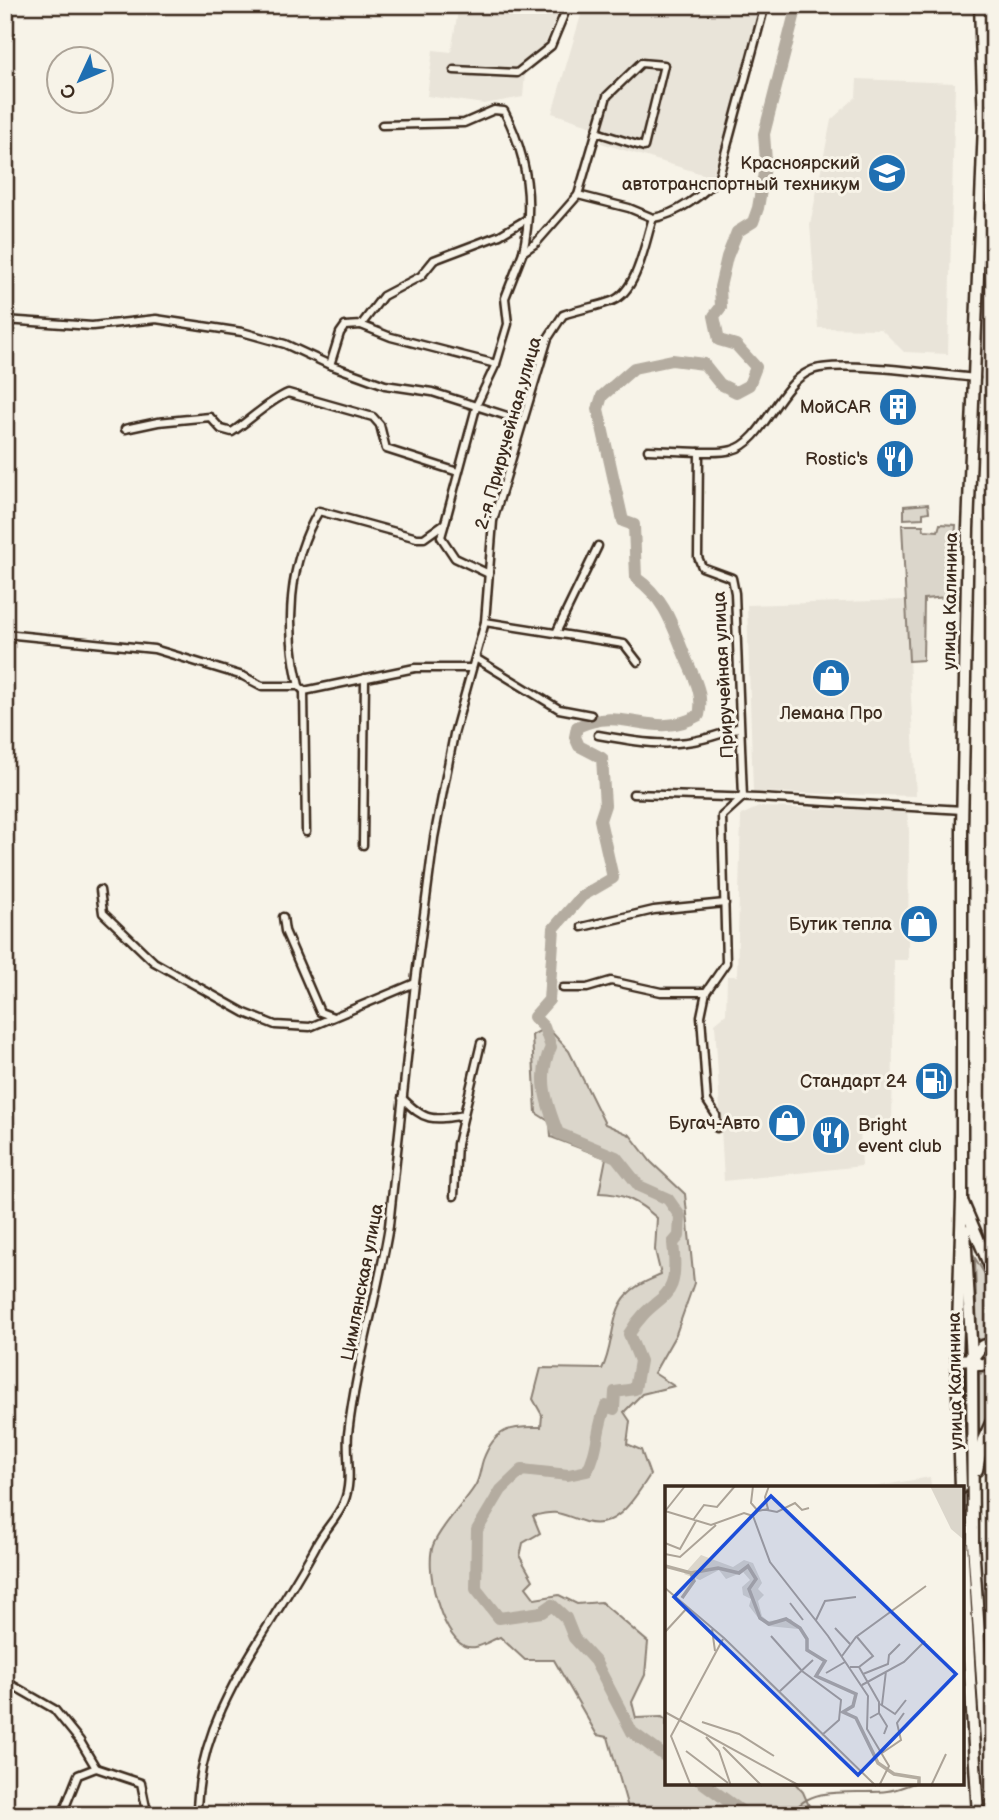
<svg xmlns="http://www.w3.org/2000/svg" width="999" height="1820" viewBox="0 0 999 1820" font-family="'Balsamiq Sans',sans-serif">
<rect width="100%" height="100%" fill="#f7f3e8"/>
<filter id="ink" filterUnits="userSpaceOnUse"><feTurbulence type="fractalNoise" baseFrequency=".0143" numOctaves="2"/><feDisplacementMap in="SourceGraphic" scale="14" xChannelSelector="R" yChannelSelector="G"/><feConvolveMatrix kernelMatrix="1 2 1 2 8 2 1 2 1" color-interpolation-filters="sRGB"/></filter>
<g filter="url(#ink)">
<!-- built -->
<g fill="#e9e4d9">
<path d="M459,5H561L545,44L526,62L523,97L484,104L427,96L433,50L451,52Z"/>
<path d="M584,5H727L759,15L712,177L601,143L605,130L552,113Z"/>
<path d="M857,79L955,83L948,354L904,352L881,329L818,328L810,225L831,120L856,97Z"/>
<path d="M906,600L916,796L753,792L747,605Z"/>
<path d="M759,807L907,811L909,831L908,960H894L892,1129H860L862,1166L724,1181L715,1023L726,1014L727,976H737L741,815Z"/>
<path d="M930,1477L931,1487H873Z"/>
</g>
<!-- green -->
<g fill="#dbd6cb" stroke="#8b8074" stroke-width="2">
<path d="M928,504L929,512L923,513V518L904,519V506Z"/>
<path d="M940,524L956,525L951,588L947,597L924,599L923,660L909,661L902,525H923L924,530L938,531Z"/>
<path d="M547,1027L569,1051L605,1124L630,1135L651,1162L685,1194L694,1283L676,1334L654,1373L674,1386L642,1394L624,1412L630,1421L627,1444L641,1450L650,1475C635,1497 617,1531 585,1522C559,1514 560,1509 533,1516L540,1533L523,1543L520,1557L533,1580L526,1587L535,1599L559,1595L577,1604L601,1602L648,1642L645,1675L632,1702L636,1718L662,1717L666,1720V1783H795L803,1792L813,1815H630L608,1737L597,1735L554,1660H525L500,1637C489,1641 476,1651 464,1646C441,1635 423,1565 434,1543C444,1522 463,1505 475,1486C480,1478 480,1469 483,1460C495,1428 510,1426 541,1427L542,1415L533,1399L541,1368L602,1369C614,1347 610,1313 627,1295C635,1285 650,1280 661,1275L655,1250L657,1218C639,1202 623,1193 599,1193L606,1158L551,1137L550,1122L536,1113L532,1035Z"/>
<path d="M975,1258L994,1289V1338L977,1341Z"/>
<path d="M994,1370V1406L979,1436V1374Z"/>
</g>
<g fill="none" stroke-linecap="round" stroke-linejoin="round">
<!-- stream -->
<g stroke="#84786c" stroke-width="2">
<path d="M962,1772L966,1770"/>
<path d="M792,1815C807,1783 861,1795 887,1791C897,1790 905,1786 914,1783"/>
</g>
<!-- river -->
<g stroke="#b4aca0" stroke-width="12">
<path d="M666,1757L632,1732L595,1661L574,1638L566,1618L552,1605L542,1612L499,1618L476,1589L477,1530L501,1490L522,1470L568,1475L587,1471C599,1450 596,1429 606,1406L614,1409L615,1392L635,1389L640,1361L629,1334C656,1288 681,1309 673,1243L679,1236L680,1216L668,1199L639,1186L616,1157L558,1133C546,1103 537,1076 551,1047L544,1027L534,1017L549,1000L554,928L582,896L613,878L600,820L605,805L602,758L579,746L575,737L577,727C626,704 652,742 699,715C705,691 690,671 682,649C671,621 662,596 636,578L634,525L623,521L598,409L602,396L634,368L672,360L704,364L720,384L736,392L749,385L756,367L736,345L719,340L714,316L721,307L720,287L727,257L737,232L753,222L758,208L766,161L764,134L797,5"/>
<path d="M703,1783L747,1815"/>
</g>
<defs>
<g id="street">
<path d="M454,70L517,73L551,46L568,5"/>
<path d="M382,125L464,123L494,110L504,111C527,155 534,203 523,252"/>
<path d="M578,195L607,96L641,63L664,65L644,147L596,132"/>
<path d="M5,320L92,326L156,319L242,332L285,344L330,365L385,385L432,392L523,421"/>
<path d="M361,325L391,337L496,364"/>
<path d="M330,365L340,333L345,326L361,325L383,296L421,276L434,260L500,235L527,219"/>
<path d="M125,429L158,422L210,417L221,429L232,432C250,420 269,401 288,393L373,417L380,425L386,449L458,472"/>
<path d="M648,450L699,452"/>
<path d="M445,523L477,404L496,364L508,324L505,298L523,252L536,243L578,195L629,208L653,218"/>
<path d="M485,622L624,644L638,662"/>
<path d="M556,633L598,546"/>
<path d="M5,634L154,649L243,676L262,686H299L304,691L415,668H471"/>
<path d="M477,659L559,709L591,715"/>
<path d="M299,686C285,629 288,562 319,511L417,538H424L445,523L441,537L455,558L489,574"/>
<path d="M304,691L306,832"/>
<path d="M598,735C654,745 685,750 739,727"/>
<path d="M633,794L758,798L963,810"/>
<path d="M363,845L365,678"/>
<path d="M100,890L103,913L154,962L245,1013L275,1025L310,1027L415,983"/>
<path d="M283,917L285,931L320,1012L333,1017"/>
<path d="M582,927L654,910L725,903"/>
<path d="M563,988H587L611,981L661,992H706"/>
<path d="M402,1098C425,1121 431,1121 464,1115"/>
<path d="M717,1128L716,1115L707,1101L701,1016L706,992L726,963L722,816L743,797L735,593L732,578L702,567L698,557L699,452C710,452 722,453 732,450C763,443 778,385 810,371C835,359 943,375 976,378"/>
<path d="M454,1196L457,1144L481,1043"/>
<path d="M5,1681L54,1709L80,1741L96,1768"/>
<path d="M982,1699H994"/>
<path d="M146,1813L197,1814"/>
<path d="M62,1815L78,1775L96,1768L141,1783L147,1812"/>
<path d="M197,1815C197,1710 272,1630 318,1542C326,1528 338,1517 344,1502C353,1481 346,1456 348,1434C356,1364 378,1295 389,1226L415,983L434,838L454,734L485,622L493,521L548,338L563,315C579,309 596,307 612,301C638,291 645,241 653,218C676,215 705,194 719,176L765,5"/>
</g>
<g id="primary">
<path d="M963,1203L994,1276"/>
<path d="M965,1230L972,1359L973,1543L991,1815"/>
<path d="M972,1359L982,1346L994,1343"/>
<path d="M957,1360L972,1359L980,1365L994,1362"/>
<path d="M977,1470L983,1440L994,1417"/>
<path d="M961,1488L957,1360L962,1199V828L968,529L984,124L980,5"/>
<path d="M962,1540L978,1815"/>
</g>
</defs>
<!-- street casing -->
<use href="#street" stroke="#3b2a1e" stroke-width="11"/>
<!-- primary casing -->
<use href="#primary" stroke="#3b2a1e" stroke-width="15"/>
<!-- street -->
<use href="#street" stroke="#f7f3e8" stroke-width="6"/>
<!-- primary -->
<use href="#primary" stroke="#f7f3e8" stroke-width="10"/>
</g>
</g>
<!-- icons -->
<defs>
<symbol id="university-disc" viewBox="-11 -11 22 22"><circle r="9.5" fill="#1f6fb2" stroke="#f7f3e8"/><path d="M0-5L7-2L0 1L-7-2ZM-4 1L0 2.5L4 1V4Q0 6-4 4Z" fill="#fff"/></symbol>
<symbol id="building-disc" viewBox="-11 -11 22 22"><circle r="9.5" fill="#1f6fb2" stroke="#f7f3e8"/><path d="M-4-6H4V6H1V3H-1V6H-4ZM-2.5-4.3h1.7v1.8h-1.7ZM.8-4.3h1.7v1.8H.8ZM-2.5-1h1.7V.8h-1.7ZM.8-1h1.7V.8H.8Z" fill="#fff"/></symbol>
<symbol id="restaurant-disc" viewBox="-11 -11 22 22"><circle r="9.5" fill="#1f6fb2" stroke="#f7f3e8"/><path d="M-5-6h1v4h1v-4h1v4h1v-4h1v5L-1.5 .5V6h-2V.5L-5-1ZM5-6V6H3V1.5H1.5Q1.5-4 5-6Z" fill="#fff"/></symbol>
<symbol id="shop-disc" viewBox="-11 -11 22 22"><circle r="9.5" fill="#1f6fb2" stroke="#f7f3e8"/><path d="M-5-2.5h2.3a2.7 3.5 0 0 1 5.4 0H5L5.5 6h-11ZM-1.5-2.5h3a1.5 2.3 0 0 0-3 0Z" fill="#fff"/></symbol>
<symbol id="fuel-disc" viewBox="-11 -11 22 22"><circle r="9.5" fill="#1f6fb2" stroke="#f7f3e8"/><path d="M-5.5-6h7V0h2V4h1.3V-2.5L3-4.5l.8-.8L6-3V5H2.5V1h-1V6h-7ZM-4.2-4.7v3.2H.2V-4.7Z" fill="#fff"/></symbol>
</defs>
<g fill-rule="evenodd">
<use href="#university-disc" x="865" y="151" width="44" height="44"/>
<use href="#building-disc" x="876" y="385" width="44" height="44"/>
<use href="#restaurant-disc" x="873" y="437" width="44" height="44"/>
<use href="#shop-disc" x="809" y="656" width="44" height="44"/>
<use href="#shop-disc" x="897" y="902" width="44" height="44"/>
<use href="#fuel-disc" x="912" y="1059" width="44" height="44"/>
<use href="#shop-disc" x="765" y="1101" width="44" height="44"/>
<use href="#restaurant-disc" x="809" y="1113" width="44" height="44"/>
</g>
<g text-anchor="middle" stroke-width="6" stroke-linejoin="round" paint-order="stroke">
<!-- poi labels -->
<g font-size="18" fill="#3b2a1e" stroke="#f7f3e8" text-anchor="end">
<text x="860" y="169">Красноярский<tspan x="860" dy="21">автотранспортный техникум</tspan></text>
<text x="871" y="413">МойCAR</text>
<text x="868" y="465">Rostic's</text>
<text x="831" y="719" text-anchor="middle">Лемана Про</text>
<text x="892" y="930">Бутик тепла</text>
<text x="907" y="1087">Стандарт 24</text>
<text x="760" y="1129">Бугач-Авто</text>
<text x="858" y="1131" text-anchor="start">Bright<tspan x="858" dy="21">event club</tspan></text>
</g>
<!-- street labels -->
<g font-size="18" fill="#3b2a1e" stroke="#f7f3e8">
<text transform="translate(508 433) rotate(-74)" y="6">2-я Приручейная улица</text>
<text transform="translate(950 601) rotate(-89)" y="6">улица Калинина</text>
<text transform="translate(723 675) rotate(-93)" y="6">Приручейная улица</text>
<text transform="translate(362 1282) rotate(-79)" y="6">Цимлянская улица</text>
<text transform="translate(955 1381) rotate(-91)" y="6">улица Калинина</text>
</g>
</g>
<!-- overview -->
<g transform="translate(665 1486)">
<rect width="299" height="299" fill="#f7f3e8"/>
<path d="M265,0H299V54L286,43ZM36,69L68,81L79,74L88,77L97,97L93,103L99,109L93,115L97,130L103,135L126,133L133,143L103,140L94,133L84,120L86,113L78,109L77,101L85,94L78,86L61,93L54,84L35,94L19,88Z" fill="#dbd6cb"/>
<path fill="none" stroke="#b4aca0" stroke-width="3.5" d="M0,80L26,87L53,82L74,87L83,80L91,93L84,103L95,132L104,138L121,133L135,142L142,153V164L160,175L151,190L191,208L188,220L178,226L191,232L213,277L229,288L254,292V300M17,112L29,95L26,87"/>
<path fill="none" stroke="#aca397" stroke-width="2" d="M1,24L20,0M102,24L112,26L130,17L137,24L144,22M0,25L46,39L79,27L88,30M93,25L103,23L100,11L104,0M88,30L105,76L163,150L203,210L202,243L224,280L214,300M88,30L93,25L86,17L88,0M28,34L39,19L52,21L70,0M0,57L15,63L31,35M0,68L15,71L51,39M0,102L59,152L211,300M125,117L138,134M151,134L160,115L191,111M170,142L185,158M47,143L50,165M0,146L23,121M106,150L137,185L176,214L174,234L157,249M177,170L191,151L261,100M185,181H194L208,170L192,151M194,181L214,216V227L205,232M161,187L180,176M198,188L223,178L224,169L235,158M197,199L239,176L260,155M114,206L148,174M215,218L230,228L241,214M217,219L221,185M0,226L135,300M214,227L222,240L219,248M37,236L74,248L109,270M41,251L54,265L66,300M58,261L97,300M21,265L63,297M217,267L236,254L232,237L239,227M26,300L6,250L58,153M266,300L281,268"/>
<path fill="#1d4ed8" fill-opacity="0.15" stroke="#1d4ed8" stroke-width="3.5" d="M106,10L291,188L193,289L9,111Z"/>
<rect width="299" height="299" fill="none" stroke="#3b2a1e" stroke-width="3.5"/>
</g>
<!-- margin -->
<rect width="999" height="1820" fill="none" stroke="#f7f3e8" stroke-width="28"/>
<rect x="14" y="14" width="971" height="1792" fill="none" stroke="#3b2a1e" stroke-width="2.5" filter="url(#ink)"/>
<!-- north arrow -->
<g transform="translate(80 80) rotate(226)"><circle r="33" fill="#f7f3e8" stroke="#aca397" stroke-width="2"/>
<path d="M0-5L12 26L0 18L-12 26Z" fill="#1f6fb2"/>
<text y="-10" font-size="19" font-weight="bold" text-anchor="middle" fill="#3b2a1e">С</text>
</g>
</svg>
